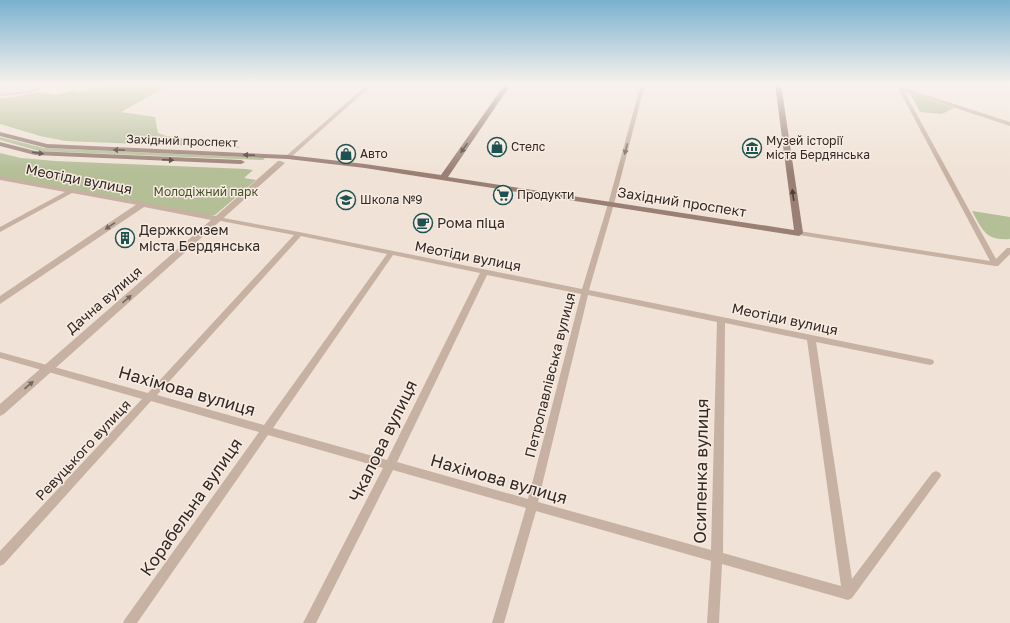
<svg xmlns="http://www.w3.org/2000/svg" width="1010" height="623" viewBox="0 0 1010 623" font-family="'Golos Text',sans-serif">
<rect width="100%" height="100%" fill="#f0e2d6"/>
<!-- green -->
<g fill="#b4be97">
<path d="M107,84H171L121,112L155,117L158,133L166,136L240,147L238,148L65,141L40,136L0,124V98L15,97L37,92L57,95L73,90L81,92Z"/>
<path d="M910,93L954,108L942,114L920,112Z"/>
<path d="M0,137L44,148L265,158L263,160L39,151L0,140Z"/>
<path d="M0,153L21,158L55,161L246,169L253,170L244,178L256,180L215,215L206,216L0,178Z"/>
<path d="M972,211L1010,217V239C985,241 982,229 972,211Z"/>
</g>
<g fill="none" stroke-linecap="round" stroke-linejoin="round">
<!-- minor -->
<g fill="#c7b1a3" fill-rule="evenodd">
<path d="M45,84H51L30,93L0,96V94L29,91Z"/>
<path d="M368,84H373L290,158H286V156Z"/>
<path d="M641,84H645L614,204L589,290L930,359L933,360L934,362L933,364L930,365L816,342L852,579L932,473L936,471L940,473L941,476L852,598L848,600L722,564L719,623H707L711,561L536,511L504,623H492L526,508L393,470L316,623H303L383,468L268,435L137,623H123L125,619L259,432L151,401L4,564L0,566V551L142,399L0,358V352L148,393L294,235L216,220L215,219L218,217L299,232L582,289L608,204ZM301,236L387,254L264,425L157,395ZM393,255L480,273L387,460L273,428ZM487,275L581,294L528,499L397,462ZM588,295L717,322L711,550L538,502ZM725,323L807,340L841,586L723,553Z"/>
<path d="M896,84H900L902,87L1010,122V126L904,91L996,259L1007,248H1010V254L998,266H995L799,235L796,233L799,231L990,261Z"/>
<path d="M0,176L70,189L73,188L76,190L143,202L146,204L143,206L72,193L0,232V227L65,192L0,180Z"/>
</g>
<!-- tertiary -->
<path fill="#c7b1a3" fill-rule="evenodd" d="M278,161H281L285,163L4,414L0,416V404L211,220L144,207L0,304V296L140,202L216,216Z"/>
<!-- secondary -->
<g fill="#9a7f75" fill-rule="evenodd">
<path d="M505,84H511L448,177L794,230L775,84H781L803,233L799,236L365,168L288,159L47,148L0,136V132L47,144L288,155L365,164L441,175Z"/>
<path d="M0,142L35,151L241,160L245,162L241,164L35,155L0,146Z"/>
</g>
</g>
<!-- one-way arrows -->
<defs><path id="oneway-solid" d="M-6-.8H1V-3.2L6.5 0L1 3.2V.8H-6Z"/></defs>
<g fill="#4c3e39">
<use href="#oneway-solid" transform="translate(464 148) rotate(125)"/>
<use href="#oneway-solid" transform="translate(119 150) rotate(-177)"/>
<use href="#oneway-solid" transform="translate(38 153) rotate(8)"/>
<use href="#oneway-solid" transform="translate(249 155) rotate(-178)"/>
<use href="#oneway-solid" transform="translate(168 160) rotate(2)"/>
<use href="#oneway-solid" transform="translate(793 195) rotate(-98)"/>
</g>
<g fill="#75665e">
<use href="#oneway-solid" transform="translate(626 149) rotate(105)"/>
<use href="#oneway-solid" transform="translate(110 226) rotate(146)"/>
<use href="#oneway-solid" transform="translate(127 299) rotate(-41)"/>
<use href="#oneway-solid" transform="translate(29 385) rotate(-41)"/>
</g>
<!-- sky -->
<linearGradient id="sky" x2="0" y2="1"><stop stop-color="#7ab1cf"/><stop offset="0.49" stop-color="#f8f2ed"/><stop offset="1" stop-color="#f8f2ed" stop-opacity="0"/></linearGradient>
<rect width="1010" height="171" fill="url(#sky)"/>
<!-- icons -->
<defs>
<symbol id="shop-ring" viewBox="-11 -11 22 22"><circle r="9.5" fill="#f8ece2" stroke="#1c5252" stroke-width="1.5"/><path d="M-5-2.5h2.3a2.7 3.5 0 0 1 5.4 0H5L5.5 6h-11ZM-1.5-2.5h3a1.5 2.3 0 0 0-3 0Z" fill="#1c5252"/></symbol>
<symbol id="museum-ring" viewBox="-11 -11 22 22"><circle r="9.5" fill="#f8ece2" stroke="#1c5252" stroke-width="1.5"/><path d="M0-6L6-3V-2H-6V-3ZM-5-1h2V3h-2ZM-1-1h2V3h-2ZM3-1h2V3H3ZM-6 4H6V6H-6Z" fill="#1c5252"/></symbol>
<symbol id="supermarket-ring" viewBox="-11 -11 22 22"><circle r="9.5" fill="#f8ece2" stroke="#1c5252" stroke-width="1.5"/><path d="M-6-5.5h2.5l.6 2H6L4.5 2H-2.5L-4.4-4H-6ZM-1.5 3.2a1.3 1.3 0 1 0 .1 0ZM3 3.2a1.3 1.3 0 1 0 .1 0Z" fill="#1c5252"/></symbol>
<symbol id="school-ring" viewBox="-11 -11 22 22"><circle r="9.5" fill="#f8ece2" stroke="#1c5252" stroke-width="1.5"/><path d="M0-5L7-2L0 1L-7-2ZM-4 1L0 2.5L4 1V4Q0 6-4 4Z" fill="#1c5252"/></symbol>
<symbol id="cafe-ring" viewBox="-11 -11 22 22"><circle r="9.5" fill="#f8ece2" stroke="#1c5252" stroke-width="1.5"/><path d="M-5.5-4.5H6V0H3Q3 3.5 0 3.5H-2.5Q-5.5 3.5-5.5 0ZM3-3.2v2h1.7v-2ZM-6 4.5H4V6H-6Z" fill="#1c5252"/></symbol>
<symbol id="building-ring" viewBox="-11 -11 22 22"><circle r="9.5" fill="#f8ece2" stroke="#1c5252" stroke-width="1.5"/><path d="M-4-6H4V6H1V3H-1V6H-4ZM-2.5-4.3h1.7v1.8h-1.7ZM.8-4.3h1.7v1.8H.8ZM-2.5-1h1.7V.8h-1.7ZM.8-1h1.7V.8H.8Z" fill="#1c5252"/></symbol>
</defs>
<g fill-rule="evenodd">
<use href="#shop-ring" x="486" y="136" width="22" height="22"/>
<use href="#museum-ring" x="741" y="137" width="22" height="22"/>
<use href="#shop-ring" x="335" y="143" width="22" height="22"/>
<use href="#supermarket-ring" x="492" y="184" width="22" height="22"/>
<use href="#school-ring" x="335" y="189" width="22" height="22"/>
<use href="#cafe-ring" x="412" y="212" width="22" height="22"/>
<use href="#building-ring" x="114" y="227" width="22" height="22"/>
</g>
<g text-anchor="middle" stroke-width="3" stroke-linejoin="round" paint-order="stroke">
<!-- far-street labels -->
<g font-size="12" fill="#322825" stroke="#f8ece2">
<text transform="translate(182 141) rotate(2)" y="4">Західний проспект</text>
</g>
<!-- far-poi labels -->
<g font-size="12" fill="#322825" stroke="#f8ece2" text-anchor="start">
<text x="766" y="145">Музей історії<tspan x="766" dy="14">міста Бердянська</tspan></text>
<text x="511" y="151">Стелс</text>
<text x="360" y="158">Авто</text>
<text x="517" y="199">Продукти</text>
<text x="360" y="204">Школа №9</text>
</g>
<!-- far-park labels -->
<g font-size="12" fill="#445029" stroke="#f8ece2">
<text x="206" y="196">Молодіжний парк</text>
</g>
<!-- street labels -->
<g font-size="14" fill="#322825" stroke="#f8ece2">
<text transform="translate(79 179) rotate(11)" y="5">Меотіди вулиця</text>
<text transform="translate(682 202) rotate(9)" y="5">Західний проспект</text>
<text transform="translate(468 256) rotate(11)" y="5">Меотіди вулиця</text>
<text transform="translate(104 300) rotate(-41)" y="5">Дачна вулиця</text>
<text transform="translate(785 319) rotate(12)" y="5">Меотіди вулиця</text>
<text transform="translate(550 375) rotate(-76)" y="5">Петропавлівська вулиця</text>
<text transform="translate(83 450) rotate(-47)" y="5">Ревуцького вулиця</text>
</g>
<!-- poi labels -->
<g font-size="14" fill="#322825" stroke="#f8ece2" text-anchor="start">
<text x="437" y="228">Рома піца</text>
<text x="139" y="235">Держкомзем<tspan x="139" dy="16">міста Бердянська</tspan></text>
</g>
<!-- near-street labels -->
<g font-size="17" fill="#322825" stroke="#f8ece2">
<text transform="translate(187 391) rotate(16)" y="6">Нахімова вулиця</text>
<text transform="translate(383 441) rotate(-64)" y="6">Чкалова вулиця</text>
<text transform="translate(701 471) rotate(-89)" y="6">Осипенка вулиця</text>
<text transform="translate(499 479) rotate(16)" y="6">Нахімова вулиця</text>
<text transform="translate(191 507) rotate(-55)" y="6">Корабельна вулиця</text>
</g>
</g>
</svg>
